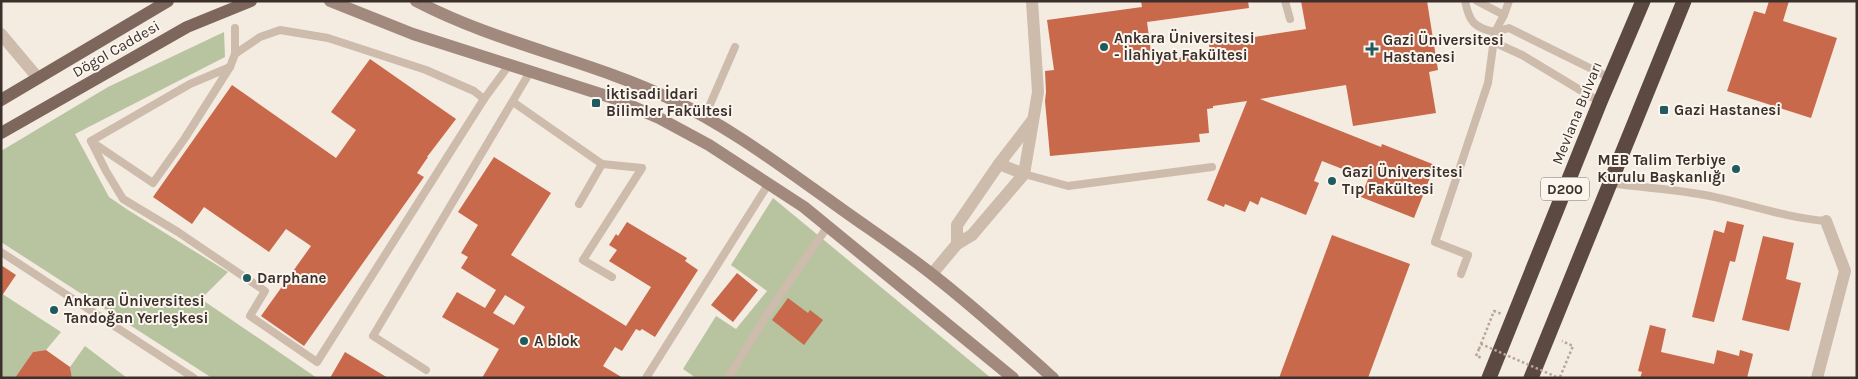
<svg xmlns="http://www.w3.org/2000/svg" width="1858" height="379" viewBox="0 0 1858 379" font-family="Karla,sans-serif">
<rect width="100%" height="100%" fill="#f4ebe1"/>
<!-- green -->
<g fill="#b8c4a0">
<path d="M224,32L225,57L75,134L109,197L128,210L228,272L201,299L317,378H212L1,242V151L108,87Z"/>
<path d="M773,198L991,378H696L683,369L716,316L736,329L767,291L731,265Z"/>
<path d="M1,293L61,332L46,350L33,352L16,378H1Z"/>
<path d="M85,346L127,378H72L70,367Z"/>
</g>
<!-- building -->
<g fill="#c8694b" fill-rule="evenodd">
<path d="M1141,1H1248L1249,8L1147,22L1152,60L1210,55L1209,44L1306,29L1301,1H1427L1438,70L1429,72L1436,113L1353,126L1346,85L1260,99L1381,147L1382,144L1435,165L1414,218L1361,197L1368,179L1322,161L1314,181L1319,183L1306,215L1261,197L1258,205L1250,201L1245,212L1225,204L1224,207L1207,200L1247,101L1213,106V108L1207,109L1209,133L1199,134L1200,142L1050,156L1045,101L1046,92L1045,71L1054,70L1047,20L1142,7Z"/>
<path d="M1769,1H1789L1783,21L1837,38L1811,118L1727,91L1754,11L1765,14Z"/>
<path d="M370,59L456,119L427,157H428L417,173L424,177L304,346L261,316L311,246L286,229L269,252L204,207L192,224L153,197L232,85L336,158L356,130L331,112Z"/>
<path d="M494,157L551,193L511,255L626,326L651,287L609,261L617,250L609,245L616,234L618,236L627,222L687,258L685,261L698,270L655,337L642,329L640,331L636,329L622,351L615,347L603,366L623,378H482L499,349L442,317L457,292L485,308L496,290L461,268L468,257L461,253L478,225L458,212ZM505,295L525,307L514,325L493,313Z"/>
<path d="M1727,221L1744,225L1735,262L1730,261L1714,322L1692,317L1714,230L1724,233Z"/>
<path d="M1332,235L1410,264L1368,378H1279Z"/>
<path d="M1763,236L1794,243L1786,279L1801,283L1789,331L1742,320Z"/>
<path d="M1,265L16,275L1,297Z"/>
<path d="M737,273L758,290L733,322L711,305Z"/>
<path d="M788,298L808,313L810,310L823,320L804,345L772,320Z"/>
<path d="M1650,325L1666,329L1661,352L1714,364L1717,350L1739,356L1740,350L1753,354L1747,378H1640L1642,372L1638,371Z"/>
<path d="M46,350L70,367L72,378H15L33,352Z"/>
<path d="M345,352L388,378H330Z"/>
</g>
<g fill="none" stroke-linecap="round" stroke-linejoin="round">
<!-- path -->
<g stroke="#b9a596" stroke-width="2.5" stroke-dasharray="2.5 2.5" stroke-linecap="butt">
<path d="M1481,344L1494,311L1502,314"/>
<path d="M1479,349L1476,356L1482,358"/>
<path d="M1560,377L1573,346L1562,341"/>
</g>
<!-- lane -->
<g stroke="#cdbbac" stroke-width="8">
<path d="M1285,1L1290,19"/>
<path d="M1465,1C1469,21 1474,28 1495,32L1500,45L1522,55L1600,102"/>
<path d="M1477,1L1504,15"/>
<path d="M1509,1L1504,15L1495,32L1509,28L1610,78"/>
<path d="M235,54L260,37L280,30L328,38L426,70L474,91L484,99"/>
<path d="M513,102L602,164L642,168L583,260L612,277"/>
<path d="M705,116L735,47"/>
<path d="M91,141L106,171L123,199L178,232L265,291L250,316L317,362L484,99L509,65"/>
<path d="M91,141L190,84L230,67"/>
<path d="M92,142L153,183L185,138L230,67L235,54V28"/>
<path d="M1024,174L1068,186L1212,167"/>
<path d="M1610,183C1644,188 1677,189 1710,196C1748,204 1787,218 1826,221"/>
<path d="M579,204L602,164"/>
<path d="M1,252L194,378"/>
<path d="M1461,274L1468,255L1435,242L1488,83L1495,32"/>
<path d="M426,370L373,336L530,72"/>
<path d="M646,378L769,183"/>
<path d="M728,378L771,308L828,226"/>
</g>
<!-- street -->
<g stroke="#cdbbac" stroke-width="12">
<path d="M1,34L38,78"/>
<path d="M999,164L1024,174"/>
<path d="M957,244V225L999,164L1032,121"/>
<path d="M932,274L957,244L972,235L1024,174L1038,92L1032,1"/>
<path d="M1817,378L1845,271L1826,221"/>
</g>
<!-- secondary -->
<g stroke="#a18a7d" stroke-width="12">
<path d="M330,1L413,34L613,98L659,118L709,145L804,207L1013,378"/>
<path d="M416,1C498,44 590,60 673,100C729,127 778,164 829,200C863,225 899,248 933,275C974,307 1014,343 1053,378"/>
</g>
<!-- primary -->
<g stroke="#7d675c" stroke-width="12">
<path d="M1,100L168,1"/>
<path d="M1,133L187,27L251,1"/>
</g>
<!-- highway -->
<g stroke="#5c4a42" stroke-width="15">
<path d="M1489,378L1600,102L1643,1"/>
<path d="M1531,378L1684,1"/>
</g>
<!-- path-bridge -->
<path stroke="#b9a596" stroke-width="2.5" stroke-dasharray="2.5 2.5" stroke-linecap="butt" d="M1479,349L1481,344L1559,378"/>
</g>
<!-- markers -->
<g fill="#1f5a5e" stroke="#fbf5ee" stroke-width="2">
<circle cx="1104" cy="47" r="5"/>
<path d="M1369.5 41.5h5v5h5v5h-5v5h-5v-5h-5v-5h5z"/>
<rect x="591" y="98" width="10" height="10" rx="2.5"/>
<rect x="1659" y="105" width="10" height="10" rx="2.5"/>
<circle cx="1736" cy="169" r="5"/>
<circle cx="1332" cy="181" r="5"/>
<circle cx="247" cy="278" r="5"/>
<circle cx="54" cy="310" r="5"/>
<circle cx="524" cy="341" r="5"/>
</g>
<g text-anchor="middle" stroke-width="4" stroke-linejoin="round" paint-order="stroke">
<!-- shield labels -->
<rect fill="#fbf5ee" stroke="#756b66" stroke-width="1" x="1541" y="177.5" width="48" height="23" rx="4"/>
<g font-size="14" font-weight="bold" fill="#3b302b">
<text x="1565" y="194">D200</text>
</g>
<!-- poi labels -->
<g font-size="15" font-weight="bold" fill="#3b302b" stroke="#fbf5ee" text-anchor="start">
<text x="1114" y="43">Ankara Üniversitesi<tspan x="1114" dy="17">- İlahiyat Fakültesi</tspan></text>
<text x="1383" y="45">Gazi Üniversitesi<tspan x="1383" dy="17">Hastanesi</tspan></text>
<text x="606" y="99">İktisadi İdari<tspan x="606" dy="17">Bilimler Fakültesi</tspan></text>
<text x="1674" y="115">Gazi Hastanesi</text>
<text x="1726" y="165" text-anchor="end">MEB Talim Terbiye<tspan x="1726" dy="17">Kurulu Başkanlığı</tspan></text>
<text x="1342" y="177">Gazi Üniversitesi<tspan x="1342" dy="17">Tıp Fakültesi</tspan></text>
<text x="257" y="283">Darphane</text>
<text x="64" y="306">Ankara Üniversitesi<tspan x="64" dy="17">Tandoğan Yerleşkesi</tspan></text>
<text x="534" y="346">A blok</text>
</g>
<!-- street labels -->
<g font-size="15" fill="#3b302b" stroke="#fbf5ee">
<text transform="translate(116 49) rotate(-30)" y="5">Dögol Caddesi</text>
<text transform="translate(1577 113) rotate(-68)" y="5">Mevlana Bulvarı</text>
</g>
</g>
<!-- border -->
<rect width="1858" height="379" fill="none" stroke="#3b302b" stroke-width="5"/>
</svg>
